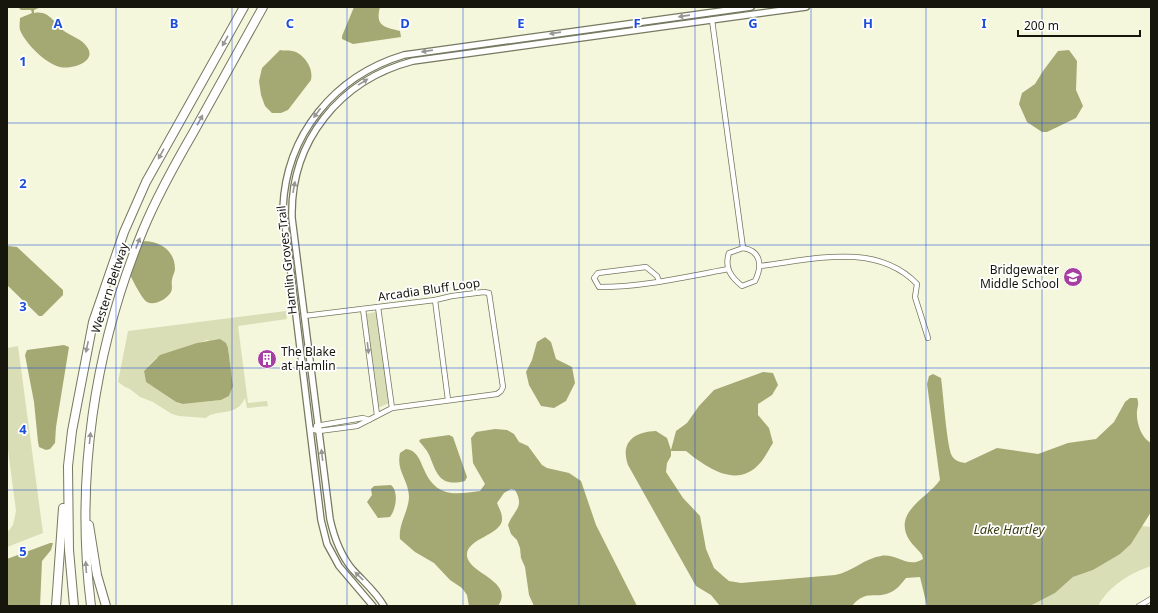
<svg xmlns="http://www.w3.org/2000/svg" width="1158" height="613" viewBox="0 0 1158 613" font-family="'Noto Sans',sans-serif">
<rect width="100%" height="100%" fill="#f4f7db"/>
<!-- green -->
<g fill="#dadeb6" fill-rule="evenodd">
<path d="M286,311L287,319L238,326L248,403L267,401L268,406L247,408L245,398C236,418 217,408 206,418L179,416L172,414L153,402L140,397L130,389L125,387L118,382L128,331ZM207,340L228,348L233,386L229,396L221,400L183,404L176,402L146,382L144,371L156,358Z"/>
<path d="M375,312L377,313L389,403L378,408L366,314Z"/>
<path d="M18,346L43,533L7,547V533L13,525L16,511L7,442V348Z"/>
<path d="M1142,526L1151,527V566C1130,573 1109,586 1098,606H1030L1055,593L1073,577L1093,570L1119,554L1131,544Z"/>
</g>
<!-- water -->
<g fill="#a4a873">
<path d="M18,7H41L34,10V13C49,10 54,23 64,31C71,36 82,39 87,47C98,62 70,70 60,67C46,64 25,43 20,30C19,26 20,22 20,18L32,13L31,10H21Z"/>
<path d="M354,7H380C375,26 384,27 400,31L401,37L353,44L342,39V36Z"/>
<path d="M280,50C284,51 288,50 292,51C304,53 314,69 311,80L288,110L281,113H272L265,106L261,95L259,81L262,68Z"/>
<path d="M1069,50L1077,61L1076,90L1083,106L1076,118L1047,132H1042L1027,122L1019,104L1022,93L1035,84L1043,71L1058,51Z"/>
<path d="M7,235L8,246L17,247L63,290V295L42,316H39L7,285Z"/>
<path d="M145,241C161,242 175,251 175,269C175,273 172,276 172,280C171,284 173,288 171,292C167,299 155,306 147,302C141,298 130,275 127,268L138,244Z"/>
<path d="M545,337L551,342L556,359L572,367L575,383L566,401L554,408L541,406L529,385L526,372L532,360L537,342Z"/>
<path d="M220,339L226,343L228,348L233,386L229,396L221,400L183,404L176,402L146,382L144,371L160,355L197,343Z"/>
<path d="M64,345L69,347L56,427L55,443L50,449L46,450L39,447L38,442L34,402L25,355L27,350Z"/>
<path d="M763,372L773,373L778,385L772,395L758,404V415L769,428L773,443C769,449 766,456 761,462C738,490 707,468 686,451H671V456L667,463L666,472L683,498L700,516L706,549L714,568L723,576L729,581L741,583L835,575C852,572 865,558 881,556C896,553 908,569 923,559L922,555C919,550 913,546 910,541C891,512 928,498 940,480L927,384L929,376L933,374L941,378C943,391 947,449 952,456C955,461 960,462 965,463L997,448L1038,454L1068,443L1096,439L1114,422L1125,402L1130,398H1137C1139,403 1138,405 1137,411C1136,422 1141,438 1151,443V512L1131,544L1120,554L1093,570L1073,577L1055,593L1030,606H927L920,577L906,578C901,584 897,590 889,593C874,599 866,589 852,606H720L711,595L696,586L628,465C620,442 634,432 656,431L667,438L671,450L676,431L687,423L699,406L714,390Z"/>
<path d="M495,429L507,430L514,434L519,442L528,446L542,465L547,468L569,473L581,481L596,525L637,606H534L529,595L525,567L521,558L520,548L517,540L511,534L508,525C514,510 525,507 515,490L511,489L504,493L497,503C499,508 502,513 502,518C504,535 465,538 467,556C469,574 515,581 498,606H469L467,595L462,588L450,580L434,563L415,552L400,539C398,524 409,511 409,496C408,479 396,471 400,453L406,449C426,451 419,483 446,492C456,495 470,492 480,491L485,484L473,463L471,438L476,432Z"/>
<path d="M449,435L453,437L467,477L465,481C441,487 437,475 430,457C428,451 423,446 419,441L421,439Z"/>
<path d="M391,485C399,492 396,509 390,517L378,518L367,502L372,495L371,489L374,486Z"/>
<path d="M50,543H53L51,550L42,561L40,606H7V559Z"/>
</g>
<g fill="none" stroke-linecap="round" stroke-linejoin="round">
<defs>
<g id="minor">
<path d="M712,20L743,248"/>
<path d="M743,248C762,251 762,267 755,281L742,286C731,277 724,268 729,253Z"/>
<path d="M760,266C811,260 876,241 917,284L915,297L928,338"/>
<path d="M659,281L657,276L646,267L598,273L594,278L599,287C642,287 686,277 728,269"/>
<path d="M435,300L448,400"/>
<path d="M378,307L392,408"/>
<path d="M363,309L377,415"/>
<path d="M304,316L435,300L452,296L484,292L489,293L503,387L501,391L497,394L392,408L357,426L319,431L310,429"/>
<path d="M316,426L363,418L369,420"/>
<path d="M1139,606L1151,599"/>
</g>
<g id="tertiary">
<path d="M373,606L339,566L327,544L321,520L283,208C286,135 334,76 404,55L751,7"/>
<path d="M384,606C376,592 364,582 353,570C341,556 334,537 330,519L292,218C290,141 340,80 413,61L806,7"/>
</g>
<g id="motorway">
<path d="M89,525L97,575L106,606"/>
<path d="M56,606L63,508"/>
<path d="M74,606L69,550L68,466L72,431L93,322L124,232L146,182L244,7"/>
<path d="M91,606C75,478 94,349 143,230C157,196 175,164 193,133C216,91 240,49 263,7"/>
</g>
</defs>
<!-- minor casing -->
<use href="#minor" stroke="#767860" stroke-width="6"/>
<!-- tertiary casing -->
<use href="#tertiary" stroke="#767860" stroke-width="8"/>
<!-- motorway casing -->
<use href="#motorway" stroke="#767860" stroke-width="10"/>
<!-- minor -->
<use href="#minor" stroke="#fff" stroke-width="4.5"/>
<!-- tertiary -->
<use href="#tertiary" stroke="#fff" stroke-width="5.5"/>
<!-- motorway -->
<use href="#motorway" stroke="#fff" stroke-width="8"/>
</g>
<!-- one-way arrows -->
<defs><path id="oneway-solid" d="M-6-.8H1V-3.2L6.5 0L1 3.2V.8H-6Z"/></defs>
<g fill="#969692">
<use href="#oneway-solid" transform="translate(684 16) rotate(172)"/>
<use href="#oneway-solid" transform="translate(555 33) rotate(172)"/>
<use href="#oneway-solid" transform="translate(225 41) rotate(119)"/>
<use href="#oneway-solid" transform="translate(427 51) rotate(172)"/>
<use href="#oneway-solid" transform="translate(363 82) rotate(-32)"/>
<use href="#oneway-solid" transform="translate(317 113) rotate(127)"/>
<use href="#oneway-solid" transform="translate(200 120) rotate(-61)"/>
<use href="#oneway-solid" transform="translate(161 154) rotate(119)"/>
<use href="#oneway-solid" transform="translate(294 187) rotate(-80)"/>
<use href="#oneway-solid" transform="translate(138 243) rotate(-69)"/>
<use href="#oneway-solid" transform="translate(87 347) rotate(102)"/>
<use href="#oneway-solid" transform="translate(368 348) rotate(83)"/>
<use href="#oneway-solid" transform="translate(90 438) rotate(-84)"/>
<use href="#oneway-solid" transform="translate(322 455) rotate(-97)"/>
<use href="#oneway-solid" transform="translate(86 567) rotate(-94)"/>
<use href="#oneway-solid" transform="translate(359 576) rotate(-136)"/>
</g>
<!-- grid -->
<path fill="none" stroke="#1d4ed8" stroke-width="1" stroke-opacity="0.55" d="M116,7V606M232,7V606M347,7V606M463,7V606M579,7V606M695,7V606M811,7V606M926,7V606M1042,7V606M7,123H1151M7,245H1151M7,368H1151M7,490H1151"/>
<!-- icons -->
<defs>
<symbol id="school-disc" viewBox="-11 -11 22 22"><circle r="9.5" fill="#a73fa2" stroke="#fff"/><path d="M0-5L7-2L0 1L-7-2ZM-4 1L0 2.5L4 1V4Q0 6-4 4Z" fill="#fff"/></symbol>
<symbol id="building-disc" viewBox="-11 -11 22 22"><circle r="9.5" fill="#a73fa2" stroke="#fff"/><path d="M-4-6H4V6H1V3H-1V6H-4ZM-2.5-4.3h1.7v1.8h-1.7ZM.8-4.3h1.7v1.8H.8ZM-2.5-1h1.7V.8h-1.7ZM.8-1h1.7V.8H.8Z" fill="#fff"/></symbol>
</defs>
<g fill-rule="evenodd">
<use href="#school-disc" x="1062" y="266" width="22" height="22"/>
<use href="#building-disc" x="256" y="348" width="22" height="22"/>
</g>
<g text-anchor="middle" stroke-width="3.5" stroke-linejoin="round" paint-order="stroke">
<!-- street labels -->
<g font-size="12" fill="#16160d" stroke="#fff">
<text transform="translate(287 260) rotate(-96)" y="4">Hamlin Groves Trail</text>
<text transform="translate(110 288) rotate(-72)" y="4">Western Beltway</text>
<text transform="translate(429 290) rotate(-8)" y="4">Arcadia Bluff Loop</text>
</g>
<!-- poi labels -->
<g font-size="12" fill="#16160d" stroke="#fff" text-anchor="end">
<text x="1059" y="274">Bridgewater<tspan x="1059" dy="14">Middle School</tspan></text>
<text x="281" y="356" text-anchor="start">The Blake<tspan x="281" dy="14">at Hamlin</tspan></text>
</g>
<!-- water labels -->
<g font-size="13" font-style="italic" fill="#3c3e14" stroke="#fff">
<text x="1009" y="534">Lake Hartley</text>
</g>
</g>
<g font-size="13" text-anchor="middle" font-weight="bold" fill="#1d4ed8" stroke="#fff" stroke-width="3.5" stroke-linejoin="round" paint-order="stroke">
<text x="58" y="28">A</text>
<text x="174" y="28">B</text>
<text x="290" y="28">C</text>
<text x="405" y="28">D</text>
<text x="521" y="28">E</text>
<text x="637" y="28">F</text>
<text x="753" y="28">G</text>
<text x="868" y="28">H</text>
<text x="984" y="28">I</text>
<text x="23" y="66">1</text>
<text x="23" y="188">2</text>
<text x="23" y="311">3</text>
<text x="23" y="434">4</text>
<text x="23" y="556">5</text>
</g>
<!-- border -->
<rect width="1158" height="613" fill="none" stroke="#16160d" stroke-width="16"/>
<!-- scale -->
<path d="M1018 30v6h122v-6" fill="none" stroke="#16160d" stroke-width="2"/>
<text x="1024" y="30" font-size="12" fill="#16160d" stroke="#ffffff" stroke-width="3" paint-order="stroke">200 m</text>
</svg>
